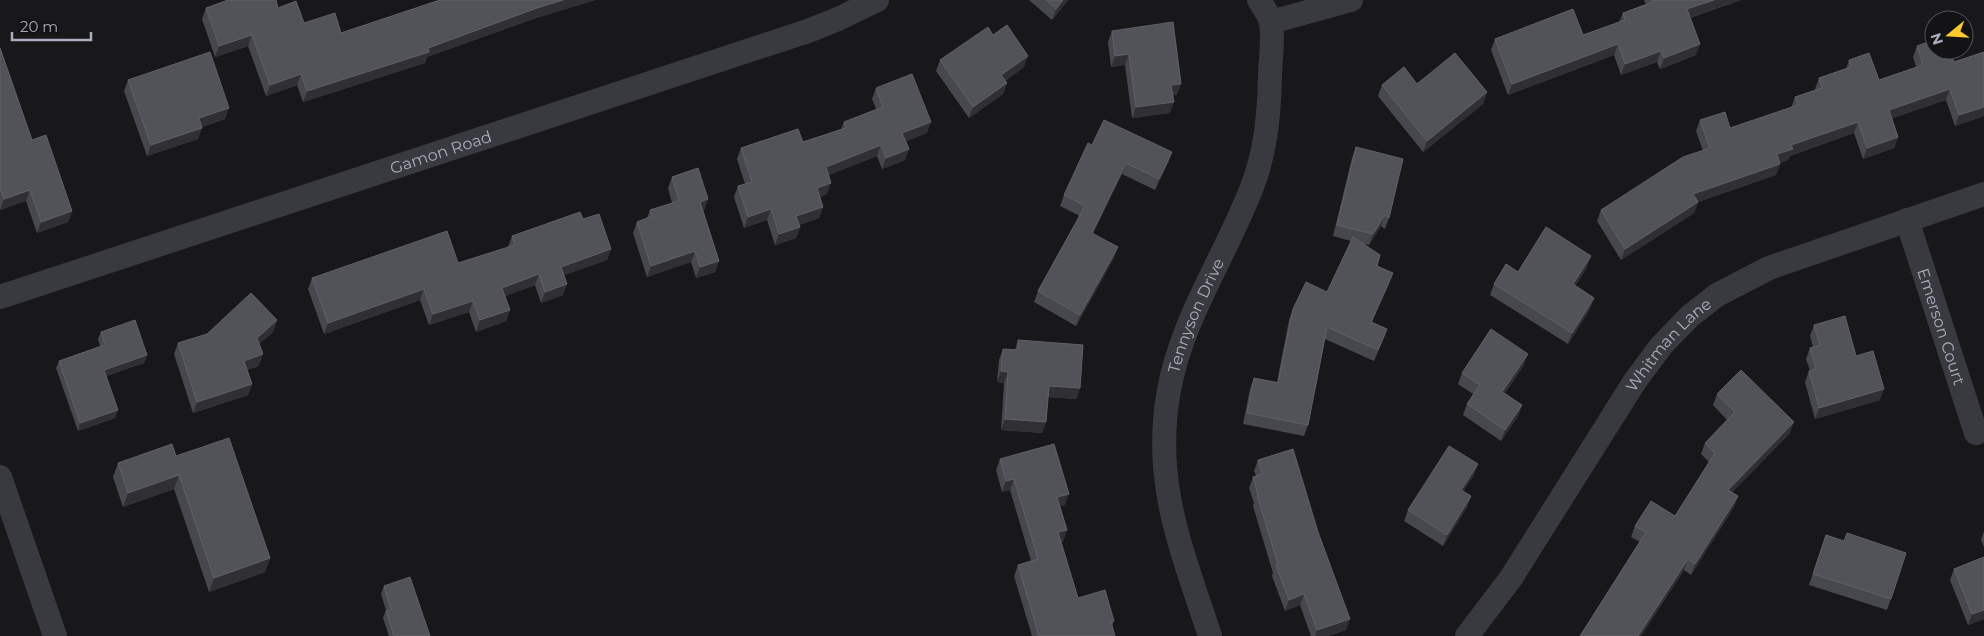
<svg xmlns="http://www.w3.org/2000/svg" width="1984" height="636" viewBox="0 0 1984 636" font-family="Montserrat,sans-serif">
<rect width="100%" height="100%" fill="#18181b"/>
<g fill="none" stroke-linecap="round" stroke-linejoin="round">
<!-- street -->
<g stroke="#393a40" stroke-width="24">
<path d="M1271,22L1351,0"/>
<path id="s1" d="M1907,220L1976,433"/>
<path id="s2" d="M0,297L808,31L838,19L877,0"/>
<path d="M0,477L55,636"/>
<path id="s3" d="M1210,636C1182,550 1152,482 1169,390C1182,318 1226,255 1252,187C1266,151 1269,115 1270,76C1270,59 1274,40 1271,23C1270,16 1263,7 1259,0"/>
<path id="s4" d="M1467,636L1511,578L1635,381L1661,346L1690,316L1717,295L1769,268L1984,194"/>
</g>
</g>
<!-- wall -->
<g fill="#47484d">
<path d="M440,0H595L533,19L427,57L425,63L303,102L297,85L266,96L248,46L215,57L202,19L206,8H278L304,23L341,33Z"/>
<path d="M1029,0H1068L1052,20Z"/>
<path d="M1644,0H1741L1690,18L1696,55L1660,69L1657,62L1621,75L1614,55L1508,95L1491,50L1495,39L1583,35L1619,22L1623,13L1646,4Z"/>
<path d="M1112,31L1177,95H1173L1170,113L1132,118L1125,65L1111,67L1108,42Z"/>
<path d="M993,35L1024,67L1005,81L1007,83L1003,94L969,118L936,71L940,60Z"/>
<path d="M1917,46L1954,62L1984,52V116L1955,126L1946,100L1892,118L1898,137L1894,148L1863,159L1854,133L1790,156L1788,160L1780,163L1776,175L1698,202L1694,213L1621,260L1597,221L1601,210L1703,151L1696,131L1700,120L1730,128L1791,108L1795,97L1815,90V89L1819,78L1846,69L1849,60L1879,80L1916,67L1913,57Z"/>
<path d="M0,48L32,140L72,211L68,222L37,233L26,201L0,210Z"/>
<path d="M128,80L225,119L202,127L198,139L147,156L124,91Z"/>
<path d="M1417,84L1487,92L1483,104L1423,152L1378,96L1382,85Z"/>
<path d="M876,88L927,133L906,141L909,149L905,160L882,169L877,156L828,175L827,194L820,197L823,207L819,218L799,225L800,227L796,238L775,245L767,220L744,228L734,197L738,186L745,184L737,159L741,148L803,142L841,129L844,122L876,109L872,99Z"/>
<path d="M1092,145L1172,152L1168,163L1155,190L1122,174L1093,233L1114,258L1076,326L1034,302L1038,291L1080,216L1060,206L1064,195Z"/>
<path d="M1356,147L1389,218L1385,229L1381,226L1369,245L1364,244L1389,284L1372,322L1387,329L1383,340L1374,361L1325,339L1308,425L1304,436L1243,424L1250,389L1254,378L1277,382L1289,320L1293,309L1327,292L1351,241L1333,236L1352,158Z"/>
<path d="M672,177L708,199L704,210H703L719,261L715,272L696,278L691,262L647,277L633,233L637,222L647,218L650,210L672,203L668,188Z"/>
<path d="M583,219L611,249L607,260L564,275L567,284L563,295L541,303L535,285L505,296L510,310L506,321L476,332L469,312L429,325L420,300L324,334L308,289L312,278L458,263L508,247L512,236Z"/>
<path d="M1587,267L1575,286L1590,309L1568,344L1490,295L1494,284L1518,272Z"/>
<path d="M277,320L273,332L259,344V366L247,370L252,384L248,395L193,413L174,354L178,343Z"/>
<path d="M1814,325L1856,356L1880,400L1815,419L1805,382L1809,371L1810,370L1806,359L1810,348L1813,347L1810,336Z"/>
<path d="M101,332L147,355L144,363L106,376L115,418L78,431L56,368L59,361L100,346L98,339Z"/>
<path d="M1018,340L1080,388L1076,399L1048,397L1046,422L1042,433L1001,430L1004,383L997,382L999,360L1003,349L1015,350Z"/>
<path d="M1524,365L1505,393L1522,405L1518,416L1501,441L1463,415L1467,404L1473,394L1458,384L1462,373Z"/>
<path d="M1717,394L1790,433L1732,492L1738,496L1734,507L1691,575L1684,570L1641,636H1580L1640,542L1631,537L1635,526L1675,516L1709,462L1701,454L1705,443L1727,420L1713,405Z"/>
<path d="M176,456L270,558L265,572L209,592L174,489L123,507L113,477L118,463Z"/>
<path d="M1000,459L1065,505L1060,506L1067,530L1063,541L1061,542L1078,598L1114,621L1112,626L1115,636H1032L1014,576L1018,565L1031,561L1010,490L1002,492L996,470Z"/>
<path d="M1258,460L1346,630L1328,636H1311L1300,605L1285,611L1272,576L1273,573L1253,506L1254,503L1249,488L1253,477L1256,476L1254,471Z"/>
<path d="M1474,475L1463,491L1471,496L1467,507L1443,546L1404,521L1408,510Z"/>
<path d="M1984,531V547L1981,540Z"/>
<path d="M1826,535L1891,599L1887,610L1809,585Z"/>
<path d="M1984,557V619L1968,625L1950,580L1954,569Z"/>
<path d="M384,586L430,636H389L383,618L386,610L381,594Z"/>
</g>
<!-- shaded-wall -->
<g fill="#303034">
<path d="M563,0H595L533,19L427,57L425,63L303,102L307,91L537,8Z"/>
<path d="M1063,0H1068L1052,20L1056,9Z"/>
<path d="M1714,0H1741L1683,20L1687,9Z"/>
<path d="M252,35L248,46L215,57L219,46Z"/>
<path d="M1618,44L1614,55L1508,95L1512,84Z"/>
<path d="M1700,44L1696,55L1660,69L1664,58Z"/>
<path d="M1661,51L1657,62L1621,75L1625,64Z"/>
<path d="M1129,54L1125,65L1111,67L1115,56Z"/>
<path d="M1028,56L1024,67L997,86L1001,75Z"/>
<path d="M301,74L297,85L266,96L270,85Z"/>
<path d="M1007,83L1003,94L969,118L973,107Z"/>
<path d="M1181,84L1177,95L1167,96L1171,85Z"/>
<path d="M1950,89L1946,100L1885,121L1889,110Z"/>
<path d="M1487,92L1483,104L1423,152L1427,141Z"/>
<path d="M1174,102L1170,113L1132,118L1136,107Z"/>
<path d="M1984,107V116L1955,126L1959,115Z"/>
<path d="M229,108L225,119L195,129L199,118Z"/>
<path d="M931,122L927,133L898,144L902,133Z"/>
<path d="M1858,122L1854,133L1790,156L1788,160L1773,165L1777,154L1791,145Z"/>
<path d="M202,128L198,139L147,156L151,145Z"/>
<path d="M1898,137L1894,148L1863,159L1867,148Z"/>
<path d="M881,145L877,156L822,178L826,167Z"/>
<path d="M909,149L905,160L882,169L886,158Z"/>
<path d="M1172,152L1168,163L1155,190L1159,179Z"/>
<path d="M1126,163L1122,174L1088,244L1092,233Z"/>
<path d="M1780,164L1776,175L1689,205L1693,194Z"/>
<path d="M831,183L827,194L813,199L817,188Z"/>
<path d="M30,190L26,201L0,210L4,199Z"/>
<path d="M708,199L704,210L696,213L700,202Z"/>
<path d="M1698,202L1694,213L1621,260L1625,249Z"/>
<path d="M823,207L819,218L792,227L796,216Z"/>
<path d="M771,209L767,220L744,228L748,217Z"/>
<path d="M72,211L68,222L37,233L41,222Z"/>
<path d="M1385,215L1381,226L1369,245L1373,234Z"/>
<path d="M800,227L796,238L775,245L779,234Z"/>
<path d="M1118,247L1114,258L1076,326L1080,315Z"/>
<path d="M611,249L607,260L557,278L561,267Z"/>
<path d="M695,251L691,262L647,277L651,266Z"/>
<path d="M1591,256L1587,267L1569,296L1573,284Z"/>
<path d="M719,261L715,272L696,278L700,267Z"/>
<path d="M1393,273L1389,284L1367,333L1371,322Z"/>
<path d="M539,274L535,285L498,299L502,288Z"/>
<path d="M567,284L563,295L541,303L545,292Z"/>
<path d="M424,289L420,300L324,334L328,323Z"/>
<path d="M1594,298L1590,309L1568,344L1572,333Z"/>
<path d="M473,301L469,312L429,325L433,314Z"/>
<path d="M510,310L506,321L476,332L480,320Z"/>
<path d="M277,320L273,332L253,349L257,338Z"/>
<path d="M1387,329L1383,340L1374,361L1378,350Z"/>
<path d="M263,354L259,366L240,372L244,361Z"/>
<path d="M1528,354L1524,365L1498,403L1502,392Z"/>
<path d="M147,355L144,363L101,378L104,370Z"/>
<path d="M1001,371L1008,372L1004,383L997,382Z"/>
<path d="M252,384L248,395L193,413L197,402Z"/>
<path d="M1049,386L1080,388L1076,399L1045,397Z"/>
<path d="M1884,389L1880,400L1815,419L1819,408Z"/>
<path d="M1522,405L1518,416L1501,441L1505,430Z"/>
<path d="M118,410L115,418L78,431L80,423Z"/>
<path d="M1005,419L1046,422L1042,433L1001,430Z"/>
<path d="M1794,422L1790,433L1724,501L1728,490Z"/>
<path d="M1478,464L1474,475L1457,501L1461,490Z"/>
<path d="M179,475L174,489L123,507L128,493Z"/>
<path d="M1014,479L1010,490L1002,492L1006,481Z"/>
<path d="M1069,494L1065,505L1053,508L1057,497Z"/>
<path d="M1471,496L1467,507L1443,546L1447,535Z"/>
<path d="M1738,496L1734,507L1691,575L1695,564Z"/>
<path d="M1067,530L1063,541L1054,544L1058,532Z"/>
<path d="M270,558L265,572L209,592L214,578Z"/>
<path d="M1688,559L1684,570L1641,636H1638Z"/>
<path d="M1304,594L1300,605L1285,611L1289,600Z"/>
<path d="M1984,610V619L1968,625L1972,614Z"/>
<path d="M1350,619L1346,630L1328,636H1315L1317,630Z"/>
</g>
<!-- building -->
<g fill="#525359" stroke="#606168">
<path d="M228,0H276L278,8L296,1L304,23L335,13L341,33L440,0H563L537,8L428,48L429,52L307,91L301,74L270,85L252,35L219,46L206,8Z"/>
<path d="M1046,0H1063L1056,9Z"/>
<path d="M1652,0H1714L1687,9L1700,44L1664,58L1661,51L1625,64L1618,44L1512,84L1495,39L1573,9L1583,35L1625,20L1623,13L1653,2Z"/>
<path d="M1173,22L1181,84L1171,85L1174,102L1136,107L1129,54L1115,56L1112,31Z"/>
<path d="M1007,25L1028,56L1001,75L1007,83L973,107L940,60L988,27L993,35Z"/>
<path d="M1934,40V50H1949L1954,62L1984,52V107L1959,115L1950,89L1889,110L1898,137L1867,148L1858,122L1791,145L1793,149L1777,154L1780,164L1693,194L1698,202L1625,249L1601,210L1683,157L1710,148L1700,120L1725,112L1730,128L1798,105L1795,97L1822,88L1819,78L1851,67L1849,60L1869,53L1879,80L1923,65L1917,46Z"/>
<path d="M0,48L32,140L46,135L72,211L41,222L30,190L4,199L0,189Z"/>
<path d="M210,52L229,108L199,118L202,128L151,145L128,80Z"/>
<path d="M1455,53L1487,92L1427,141L1382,85L1404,67L1417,84Z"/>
<path d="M912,74L931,122L902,133L909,149L886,158L881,145L826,167L831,183L817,188L823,207L796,216L800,227L779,234L771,209L748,217L738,186L752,182L741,148L798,129L803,142L846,128L844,122L883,107L876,88Z"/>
<path d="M1104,120L1172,152L1159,179L1126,163L1092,233L1118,247L1080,315L1038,291L1085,206L1064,195L1088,143L1092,145Z"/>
<path d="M1356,147L1403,159L1389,218L1385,215L1373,234L1337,225Z"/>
<path d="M698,168L708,199L700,202L719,261L700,267L695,251L651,266L637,222L652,216L650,210L679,201L672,177Z"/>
<path d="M580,212L583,219L599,214L611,249L561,267L567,284L545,292L539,274L502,288L510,310L480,320L473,301L433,314L424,289L328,323L312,278L447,231L458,263L515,245L512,236Z"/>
<path d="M1546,227L1591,256L1573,284L1594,298L1572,333L1494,284L1506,264L1518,272Z"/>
<path d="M1353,237L1380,255L1377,266L1393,273L1371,322L1387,329L1378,350L1327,327L1308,425L1247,413L1254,378L1278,383L1293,309L1306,282L1327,292Z"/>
<path d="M251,293L277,320L257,338L263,354L244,361L252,384L197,402L178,343L207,334Z"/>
<path d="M1845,316L1856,356L1873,351L1884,389L1819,408L1809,371L1816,369L1810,348L1820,345L1814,325Z"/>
<path d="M135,320L147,355L104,370L118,410L80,423L59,361L105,345L101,332Z"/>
<path d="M1491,329L1528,354L1502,392L1522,405L1505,430L1467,404L1480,385L1462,373Z"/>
<path d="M1018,340L1083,345L1080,388L1049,386L1046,422L1005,419L1008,372L1001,371L1003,349L1018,350Z"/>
<path d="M1741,370L1794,422L1728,490L1738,496L1695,564L1688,559L1638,636H1580L1646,532L1635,526L1651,501L1675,516L1715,453L1705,443L1735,412L1717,394Z"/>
<path d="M229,438L270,558L214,578L179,475L128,493L118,463L172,444L176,456Z"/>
<path d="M1054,444L1069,494L1057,497L1067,530L1058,532L1078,598L1105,590L1114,621L1111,622L1115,636H1039L1018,565L1038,559L1014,479L1006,481L1000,459Z"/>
<path d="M1449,446L1478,464L1461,490L1471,496L1447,535L1408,510Z"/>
<path d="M1293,449L1318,532L1350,619L1317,630L1304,594L1289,600L1276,565L1278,564L1257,495L1258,494L1253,477L1262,474L1258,460Z"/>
<path d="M1847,533L1906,553L1891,599L1813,574L1826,535L1844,541Z"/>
<path d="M1984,557V610L1972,614L1954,569Z"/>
<path d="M410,577L430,636H394L386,611L391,609L384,586Z"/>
</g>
<g text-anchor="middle" stroke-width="4.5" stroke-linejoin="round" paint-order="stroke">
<!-- street labels -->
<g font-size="16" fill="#aaaebb" stroke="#131316">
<text dy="6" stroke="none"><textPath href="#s2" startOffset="464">Gamon Road</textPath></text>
<text dy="6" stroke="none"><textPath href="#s3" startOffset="332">Tennyson Drive</textPath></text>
<text dy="6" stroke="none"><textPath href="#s1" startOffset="112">Emerson Court</textPath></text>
<text dy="6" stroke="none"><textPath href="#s4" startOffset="355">Whitman Lane</textPath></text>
</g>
</g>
<!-- north arrow -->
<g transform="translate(1949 35) rotate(252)"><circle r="24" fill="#131316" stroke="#4f5158"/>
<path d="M0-4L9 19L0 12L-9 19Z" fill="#fdc92e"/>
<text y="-8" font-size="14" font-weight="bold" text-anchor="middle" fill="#aaaebb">N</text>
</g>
<!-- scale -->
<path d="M12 32v8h79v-8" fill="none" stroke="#aaaebb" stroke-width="2.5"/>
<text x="20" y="32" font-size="15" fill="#aaaebb" stroke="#131316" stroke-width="4" paint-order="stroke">20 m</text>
</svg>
